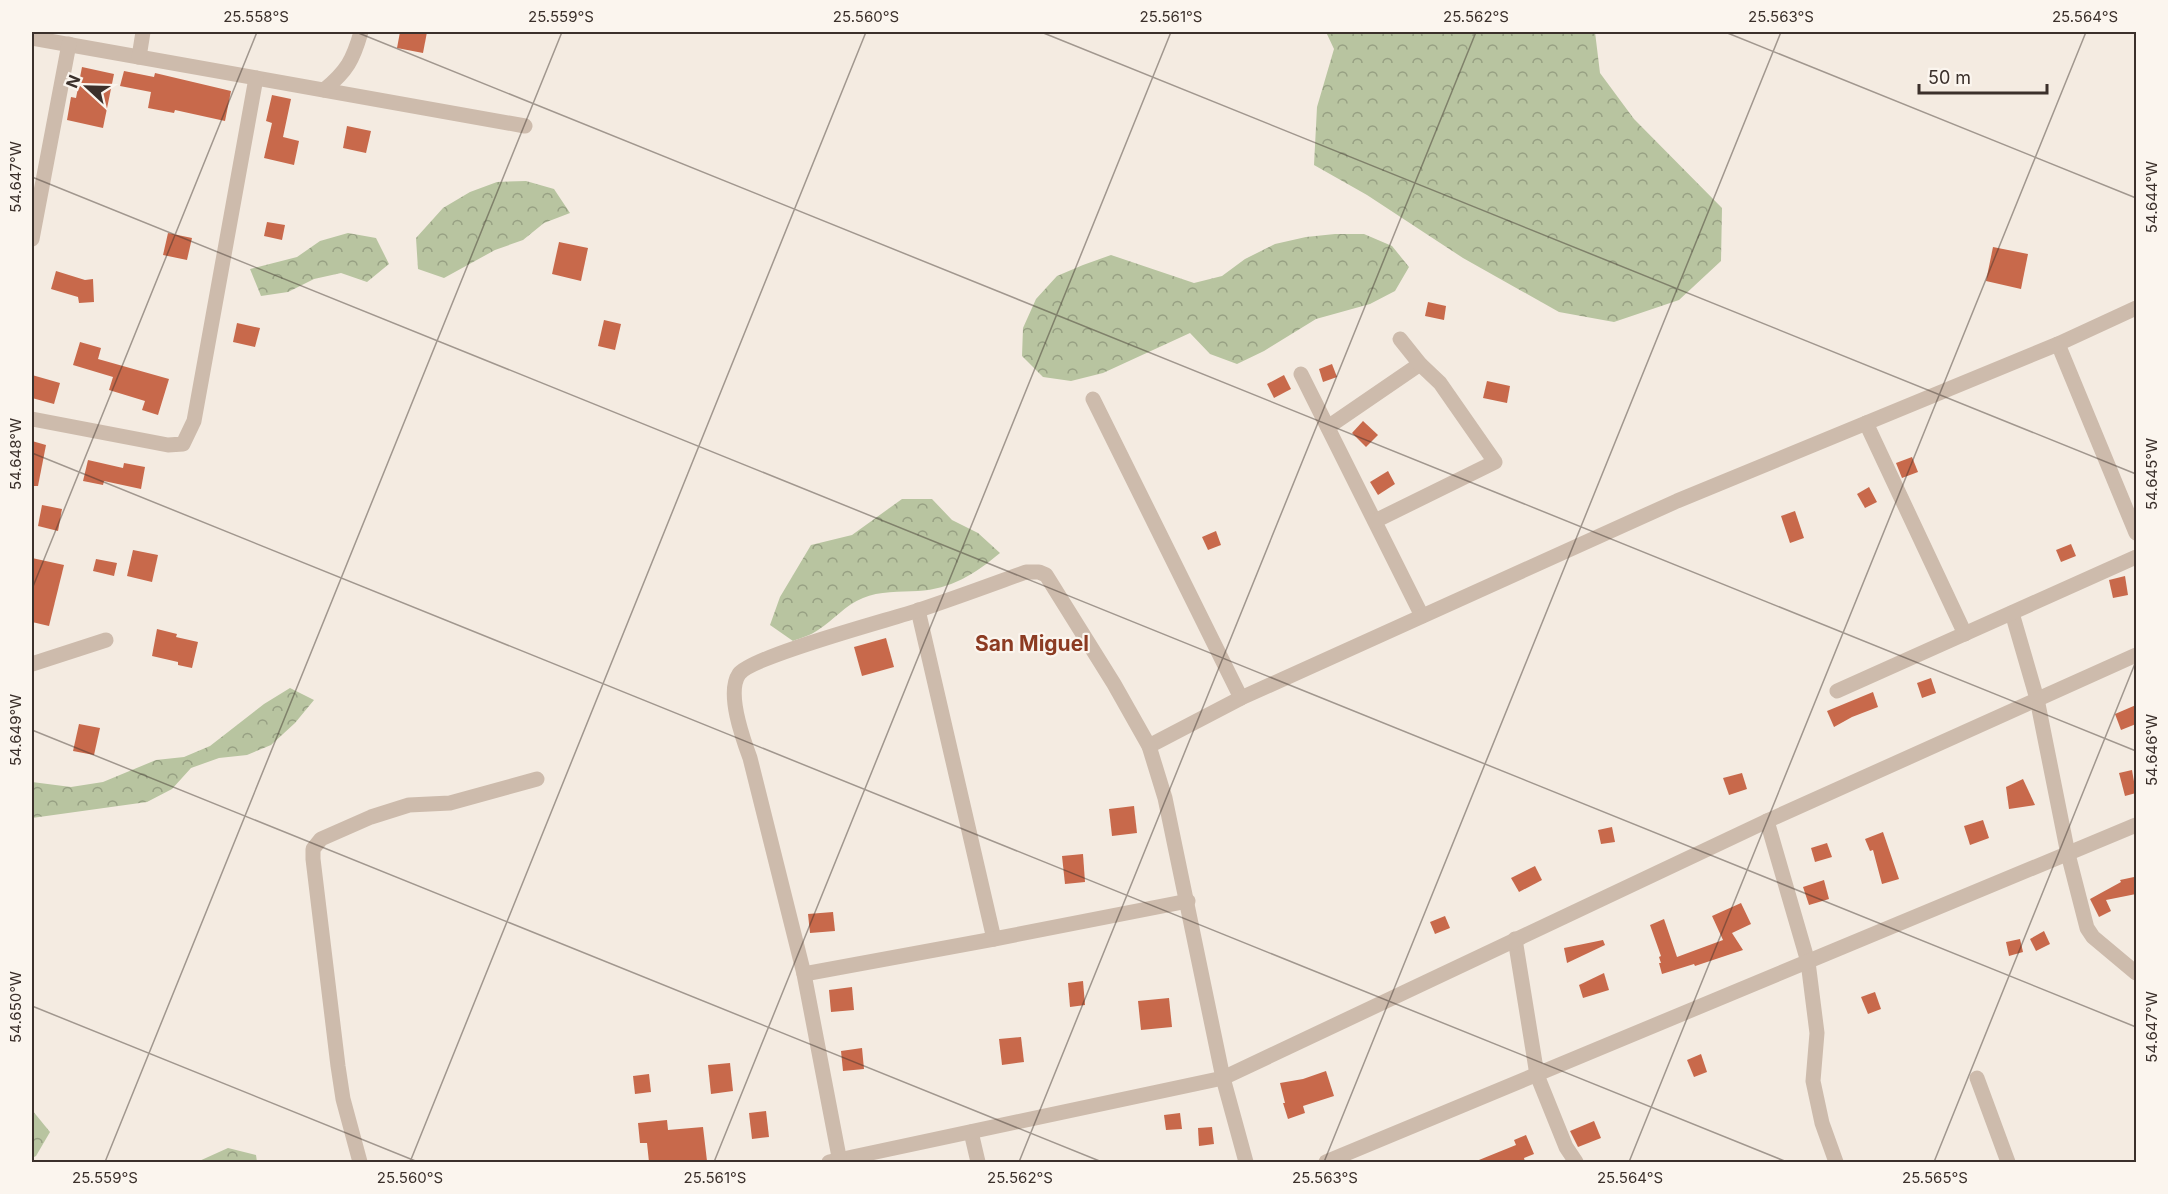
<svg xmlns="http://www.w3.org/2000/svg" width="2168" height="1194" viewBox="0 0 2168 1194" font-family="Inter,sans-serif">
<defs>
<pattern id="forest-crowns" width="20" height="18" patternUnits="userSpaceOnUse" patternTransform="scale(1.5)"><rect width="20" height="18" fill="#b8c4a0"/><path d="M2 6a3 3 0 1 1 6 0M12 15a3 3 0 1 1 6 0" fill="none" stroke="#97a083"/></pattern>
</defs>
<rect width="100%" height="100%" fill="#f4ebe1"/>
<!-- forest -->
<g fill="url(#forest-crowns)">
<path d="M1326,32H1595L1600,73L1634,119L1722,208L1721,261L1679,300L1614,322L1559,312L1463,258L1367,195L1314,165L1317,107L1334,49Z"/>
<path d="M526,181L554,189L570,213L544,223L523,240L495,250L444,278L418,269L416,238L443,208L470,192L497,182Z"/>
<path d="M348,233L376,238L389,264L367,282L341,273L314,279L288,292L261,296L250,269L297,257L320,241Z"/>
<path d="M1335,234H1364L1392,246L1409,267L1395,291L1370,304L1316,319L1264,351L1237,364L1210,354L1190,333L1103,373L1071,381L1043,377L1022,356L1023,328L1036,299L1057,276L1083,265L1111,255L1194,283L1222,276L1245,259L1275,244L1306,237Z"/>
<path d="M902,499H932L952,520L978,533L1000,553C975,574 951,589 918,591C900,592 879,591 863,598C845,605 834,620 818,630C811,635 801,638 793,641L770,625L780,597L811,545L852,535Z"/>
<path d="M290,688L314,700L295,723L271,745L247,755L219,758L191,768L172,789L147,802L32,818V782L71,787L103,782L156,760L184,757L210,746L264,704Z"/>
<path d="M32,1110L50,1132L36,1156L32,1158Z"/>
<path d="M228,1148L256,1155L257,1162H197Z"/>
</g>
<!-- building -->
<g fill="#c8694b">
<path d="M400,32H427L423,53L397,48Z"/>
<path d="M82,67L114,74L103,128L67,120L71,97L76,98Z"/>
<path d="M124,71L154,77L155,73L231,91L225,121L175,110L174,113L148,108L151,92L120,86Z"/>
<path d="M272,95L291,99L283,137L299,141L294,165L264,158L272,123L266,121Z"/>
<path d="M347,126L371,131L366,153L343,148Z"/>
<path d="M267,222L285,225L282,240L264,236Z"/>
<path d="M168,233L192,238L187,260L163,255Z"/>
<path d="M559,242L588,248L581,281L552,274Z"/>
<path d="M1993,247L2028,254L2021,289L1986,281Z"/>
<path d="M56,271L85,280L93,279L94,302L79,303L78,297L51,289Z"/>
<path d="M1428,302L1446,306L1444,320L1425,316Z"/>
<path d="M604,320L621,324L615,350L598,346Z"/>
<path d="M237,323L260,328L255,347L233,342Z"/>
<path d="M80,342L101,348L98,359L169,379L158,415L142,410L145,401L109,390L113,377L73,365Z"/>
<path d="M1332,364L1337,377L1323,382L1319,369Z"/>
<path d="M32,375L60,383L54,404L32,398Z"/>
<path d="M1284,375L1291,389L1274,398L1267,384Z"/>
<path d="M1487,381L1510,386L1507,403L1483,398Z"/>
<path d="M1363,421L1378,435L1366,447L1352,433Z"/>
<path d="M32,441L46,445L38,486H32Z"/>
<path d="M1912,457L1918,472L1902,478L1896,463Z"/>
<path d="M88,460L123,468L124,463L145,467L141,489L104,481L103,485L83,481Z"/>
<path d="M1388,471L1395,484L1378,495L1370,482Z"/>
<path d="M1869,487L1877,502L1865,508L1857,494Z"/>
<path d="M42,505L62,509L58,531L38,526Z"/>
<path d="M1795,511L1804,538L1790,543L1781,516Z"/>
<path d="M1216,531L1221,545L1208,550L1202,537Z"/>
<path d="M2071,544L2076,556L2061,562L2056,550Z"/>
<path d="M133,550L158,555L152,582L127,576Z"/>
<path d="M32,558L64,565L49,626L32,622Z"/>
<path d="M96,559L117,563L114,576L93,571Z"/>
<path d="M2125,576L2128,595L2113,598L2109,580Z"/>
<path d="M157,629L177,634L176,637L198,642L192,668L178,665V662L152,656Z"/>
<path d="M886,638L894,667L862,676L854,647Z"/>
<path d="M1931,678L1936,693L1922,698L1917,683Z"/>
<path d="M1873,692L1878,707L1852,717L1834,727L1827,711Z"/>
<path d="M2136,705V724L2121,730L2115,714Z"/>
<path d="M79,724L100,728L94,755L73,751Z"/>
<path d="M2132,770L2136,793L2125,796L2119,773Z"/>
<path d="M1742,773L1747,789L1729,795L1723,778Z"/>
<path d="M2023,779L2035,805L2009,809L2006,787Z"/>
<path d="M1134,806L1137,833L1112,836L1109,809Z"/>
<path d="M1983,820L1989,838L1970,845L1964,826Z"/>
<path d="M1612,827L1615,842L1601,844L1598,830Z"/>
<path d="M1883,832L1899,879L1882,884L1873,850L1870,851L1865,839Z"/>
<path d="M1827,843L1832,857L1815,862L1811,848Z"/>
<path d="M1083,854L1085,882L1065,884L1062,856Z"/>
<path d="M1535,866L1542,880L1519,892L1511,878Z"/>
<path d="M2134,877L2136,894L2106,900L2111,911L2099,917L2090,899L2121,882L2120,880Z"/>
<path d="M1824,880L1829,899L1809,905L1803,887Z"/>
<path d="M1741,903L1751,924L1732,933L1743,950L1695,966L1694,964L1662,974L1659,963H1661L1659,957L1661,956L1650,925L1664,919L1677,957L1723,940L1712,916Z"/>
<path d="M833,912L835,931L810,933L808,914Z"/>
<path d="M1445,916L1450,928L1435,934L1430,922Z"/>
<path d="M2044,931L2050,944L2036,951L2030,939Z"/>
<path d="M2020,939L2023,952L2009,956L2006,942Z"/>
<path d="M1603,940L1605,945L1567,963L1564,948Z"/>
<path d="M1604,973L1609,990L1583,998L1579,985Z"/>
<path d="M1083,981L1085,1005L1070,1007L1068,983Z"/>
<path d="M852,987L854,1010L831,1012L829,990Z"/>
<path d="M1875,992L1881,1009L1868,1014L1861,997Z"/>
<path d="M1169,998L1172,1027L1141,1030L1138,1001Z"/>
<path d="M1021,1037L1024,1062L1002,1065L999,1039Z"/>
<path d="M862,1048L864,1069L843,1071L841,1051Z"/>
<path d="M1701,1054L1707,1072L1694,1077L1687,1060Z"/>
<path d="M730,1063L733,1091L711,1094L708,1065Z"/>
<path d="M1326,1071L1334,1096L1303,1106L1305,1113L1288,1119L1283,1103H1285L1280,1083L1303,1079Z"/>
<path d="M649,1074L651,1092L635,1094L633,1076Z"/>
<path d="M766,1111L769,1137L752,1139L749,1113Z"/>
<path d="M1180,1113L1182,1129L1166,1130L1164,1115Z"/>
<path d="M667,1120L668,1130L703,1127L707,1161L649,1162L647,1143H640L638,1123Z"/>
<path d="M1594,1121L1601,1138L1578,1147L1570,1131Z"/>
<path d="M1212,1127L1214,1144L1199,1146L1198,1128Z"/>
<path d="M1526,1135L1534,1154L1524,1158L1525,1162H1474L1516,1145L1514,1140Z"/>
</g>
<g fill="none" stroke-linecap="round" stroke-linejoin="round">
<!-- minor -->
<g stroke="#cdbbac" stroke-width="15">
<path d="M32,38L525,126"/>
<path d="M139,57L143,32"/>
<path d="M324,90C347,71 353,60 361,32"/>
<path d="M32,239L69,44"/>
<path d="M2058,344L2136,533"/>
<path d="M1301,374L1422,616"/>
<path d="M1093,399L1241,698"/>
<path d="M32,419L168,445L183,444L194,421L256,78"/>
<path d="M1866,423L1965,634"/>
<path d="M1328,427L1420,364"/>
<path d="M1375,521L1495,462L1440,383L1420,364L1400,339"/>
<path d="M918,610L994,939"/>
<path d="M2012,613L2037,699L2068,854L2087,928L2093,937L2136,973"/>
<path d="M32,664L106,640"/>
<path d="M1837,691L2136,557"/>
<path d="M1149,746L1241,698L1677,501L2058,344L2136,308"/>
<path d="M1767,821L1808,962L1817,1033L1813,1081L1822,1123L1836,1162"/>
<path d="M1515,939L1537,1075L1566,1147L1576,1162"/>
<path d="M804,974L994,939L1188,901"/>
<path d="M1977,1078L2008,1162"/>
<path d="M971,1132L978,1162"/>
<path d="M360,1162L343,1099L338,1066L313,859V849L321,839L371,817L409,805L450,803L537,779"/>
<path d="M829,1162L1223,1078L1767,821L2136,655"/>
<path d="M840,1162L804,974L750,758C743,739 726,693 739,674C752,656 889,620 919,610C955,598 990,585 1026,572H1039L1046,575L1114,684L1149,746L1165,798L1223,1078L1246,1162"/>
<path d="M1326,1162L2136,825"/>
</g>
</g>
<!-- ticks -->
<path fill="none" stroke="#3b302b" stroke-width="1.5" stroke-opacity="0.45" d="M356,32L2136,751M1041,32L2136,474M1725,32L2136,198M32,177L2136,1027M32,453L1787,1162M32,589L257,32M32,730L1102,1162M32,1006L418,1162M105,1162L562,32M410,1162L866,32M714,1162L1171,32M1019,1162L1476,32M1324,1162L1781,32M1629,1162L2086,32M1934,1162L2136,661"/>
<g text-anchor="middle" stroke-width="4.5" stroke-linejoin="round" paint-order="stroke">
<!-- district labels -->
<g font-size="21" font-weight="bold" fill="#8c3b22" stroke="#fbf5ee">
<text x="1032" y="651">San Miguel</text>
</g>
</g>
<!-- border -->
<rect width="2168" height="1194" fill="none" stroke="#fbf5ee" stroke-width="66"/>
<!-- north arrow -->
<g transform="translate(87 87) rotate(292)" stroke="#fbf5ee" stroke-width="4.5" paint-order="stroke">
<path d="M0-4.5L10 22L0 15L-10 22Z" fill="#3b302b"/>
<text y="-9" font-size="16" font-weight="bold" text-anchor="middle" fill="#3b302b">N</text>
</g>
<!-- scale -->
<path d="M1919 84v9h128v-9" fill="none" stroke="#3b302b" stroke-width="3"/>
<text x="1928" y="84" font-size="18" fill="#3b302b" stroke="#fbf5ee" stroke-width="4.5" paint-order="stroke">50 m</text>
<rect x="33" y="33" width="2102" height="1128" fill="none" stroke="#3b302b" stroke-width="2"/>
<g font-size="15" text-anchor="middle" fill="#3b302b">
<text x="256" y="22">25.558°S</text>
<text x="561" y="22">25.559°S</text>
<text x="866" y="22">25.560°S</text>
<text x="1171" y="22">25.561°S</text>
<text x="1476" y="22">25.562°S</text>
<text x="1781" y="22">25.563°S</text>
<text x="2085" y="22">25.564°S</text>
<text transform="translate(16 177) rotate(-90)" y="5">54.647°W</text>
<text transform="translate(2152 197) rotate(-90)" y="5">54.644°W</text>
<text transform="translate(16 454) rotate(-90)" y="5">54.648°W</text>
<text transform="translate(2152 474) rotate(-90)" y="5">54.645°W</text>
<text transform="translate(16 730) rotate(-90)" y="5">54.649°W</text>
<text transform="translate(2152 750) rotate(-90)" y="5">54.646°W</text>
<text transform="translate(16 1007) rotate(-90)" y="5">54.650°W</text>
<text transform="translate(2152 1027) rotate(-90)" y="5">54.647°W</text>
<text x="105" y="1183">25.559°S</text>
<text x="410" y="1183">25.560°S</text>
<text x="715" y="1183">25.561°S</text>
<text x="1020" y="1183">25.562°S</text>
<text x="1325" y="1183">25.563°S</text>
<text x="1630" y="1183">25.564°S</text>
<text x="1935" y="1183">25.565°S</text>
</g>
</svg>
